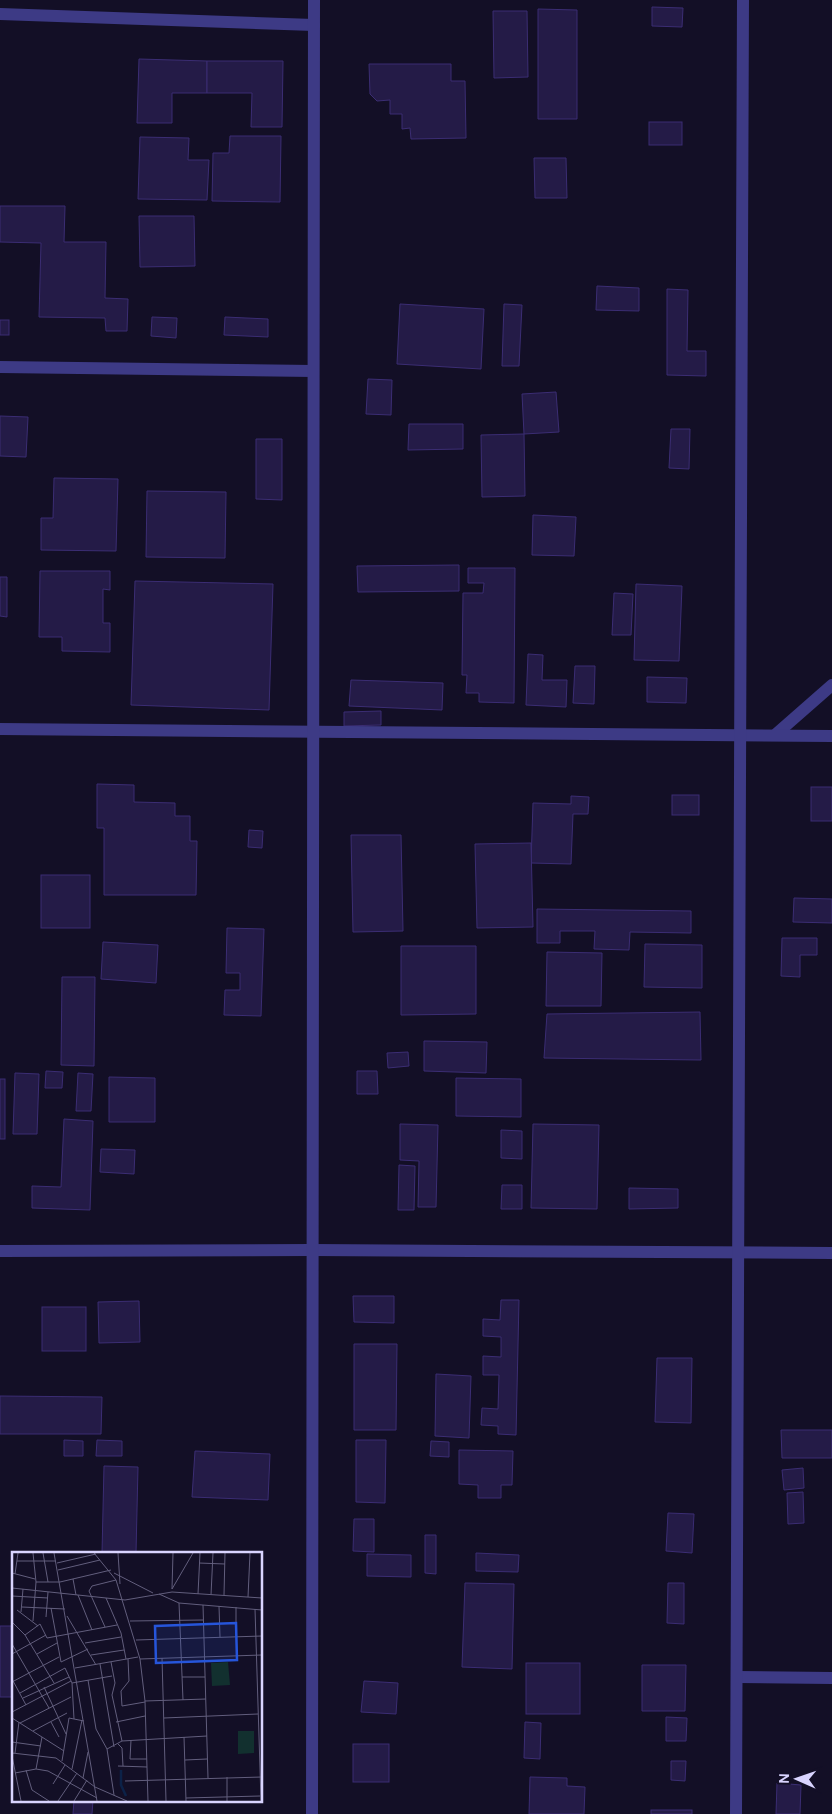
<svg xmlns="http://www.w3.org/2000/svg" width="832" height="1814" viewBox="0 0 832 1814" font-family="'DM Sans',sans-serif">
<rect width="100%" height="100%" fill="#130f26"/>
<!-- building -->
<g fill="#241b47" stroke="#3b2d73">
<path d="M652,7L683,8L682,27L652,26Z"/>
<path d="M538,9L577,10V119H538Z"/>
<path d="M493,11H527L528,77L494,78Z"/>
<path d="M139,59L207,61V93H172V123H137Z"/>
<path d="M207,61H283L282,127H251L252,93H207Z"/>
<path d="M369,64H451V81H465L466,138L411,139L410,128L402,129V114H390V100L377,101L370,94Z"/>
<rect x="649" y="122" width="33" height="23"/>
<path d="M230,136H281L280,202L212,201L213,153H229Z"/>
<path d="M140,137L189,138L188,160H209L207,200L138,199Z"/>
<path d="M534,158H566L567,198H535Z"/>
<path d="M0,206H65L64,242H106L105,298L128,299L127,331H106L105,318L39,317L41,243L0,242Z"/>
<path d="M139,216H194L195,266L140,267Z"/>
<path d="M597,286L639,288V311L596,310Z"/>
<path d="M667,289L688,290L687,351H706V376L667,375Z"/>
<path d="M400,304L484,309L481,369L397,364Z"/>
<path d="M504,304L522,305L519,366H502Z"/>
<path d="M152,317L177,318L176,338L151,336Z"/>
<path d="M225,317L268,319V337L224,335Z"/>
<rect x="0" y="320" width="9" height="15"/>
<path d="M368,379L392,380L391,415L366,414Z"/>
<path d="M556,392L559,432L524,434L522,394Z"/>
<path d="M0,416L28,417L26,457L0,456Z"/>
<path d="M409,424H463V449L408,450Z"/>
<path d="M671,429H690L689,469L669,468Z"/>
<path d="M524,434L525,496L482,497L481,435Z"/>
<path d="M256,439H282V500L256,499Z"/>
<path d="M54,478L118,479L116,551L41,550V518H53Z"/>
<path d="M147,491L226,492L225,558L146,557Z"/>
<path d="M533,515L576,517L574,556L532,555Z"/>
<path d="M459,565V591L358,592L357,566Z"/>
<path d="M468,568H515L514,703L479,702V693H466L467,675H462L463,593H483L484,583H468Z"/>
<path d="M40,571H110V590L103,589V623H110V652L62,651V637H39Z"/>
<path d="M0,577H7V617L0,616Z"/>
<path d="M135,581L273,584L269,710L131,705Z"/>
<path d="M636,584L682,586L679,661L634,660Z"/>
<path d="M614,593L633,594L631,635H612Z"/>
<path d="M528,654L543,655L542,680H567L566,707L526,705Z"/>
<path d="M575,666H595L594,704L573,703Z"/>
<path d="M647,677L687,678L686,703L647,702Z"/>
<path d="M351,680L443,683L442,710L349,706Z"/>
<path d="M381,711V725L344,726V712Z"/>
<path d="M97,784L134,785V802L175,803V816H190V841H197L196,895H104V828H97Z"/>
<rect x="811" y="787" width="21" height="34"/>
<rect x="672" y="795" width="27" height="20"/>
<path d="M571,796L589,797L588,814H573L571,864L531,863L533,803L571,804Z"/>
<path d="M249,830L263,831L262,848L248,847Z"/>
<path d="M351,835H401L403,931L353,932Z"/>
<path d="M531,843L533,927L477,928L475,844Z"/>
<rect x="41" y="875" width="49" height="53"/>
<path d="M794,898L832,899V923L793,922Z"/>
<path d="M537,909L691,911V933L630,932L629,950L594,949L595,931H560V943H537Z"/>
<path d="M227,928L264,929L261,1016L224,1015L225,990H240V973H226Z"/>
<path d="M782,938H817V955H800V977L781,976Z"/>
<path d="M103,942L158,945L156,983L101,979Z"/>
<path d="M645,944L702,945V988L644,987Z"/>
<path d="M401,946H476V1014L401,1015Z"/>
<path d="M547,952L602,953L601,1006H546Z"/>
<path d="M62,977H95L94,1066L61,1065Z"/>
<path d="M700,1012L701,1060L544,1058L547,1014Z"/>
<path d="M424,1041L487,1042L486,1073L424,1071Z"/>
<path d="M408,1052L409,1066L388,1068L387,1053Z"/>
<path d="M46,1071L63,1072L62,1088H45Z"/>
<path d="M357,1071H377L378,1094H357Z"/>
<path d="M15,1073L39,1074L37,1134H13Z"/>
<path d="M78,1073L93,1074L91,1111H76Z"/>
<path d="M109,1077L155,1078V1122H109Z"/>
<path d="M456,1078L521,1079V1117L456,1116Z"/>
<rect x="0" y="1079" width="5" height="60"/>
<path d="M64,1119L93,1121L90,1210L32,1208V1186L61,1187Z"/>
<path d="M400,1124L438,1125L436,1207H418L419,1161L400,1160Z"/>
<path d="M533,1124L599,1125L597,1209L531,1208Z"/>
<path d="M501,1130L522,1131V1159L501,1158Z"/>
<path d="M101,1149L135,1150L134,1174L100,1172Z"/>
<path d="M399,1165L415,1166L414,1210H398Z"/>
<path d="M502,1185H522V1209H501Z"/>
<path d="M629,1188L678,1189V1208L629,1209Z"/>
<path d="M353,1296H394V1323L354,1322Z"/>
<path d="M501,1300H519L516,1435L498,1434V1426L481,1425L482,1408L498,1409L499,1375H483V1356L501,1357V1337L483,1336V1319L500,1320Z"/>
<path d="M139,1301L140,1342L99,1343L98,1302Z"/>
<rect x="42" y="1307" width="44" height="44"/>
<path d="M354,1344H397L396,1430H354Z"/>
<path d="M657,1358H692L691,1423L655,1422Z"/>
<path d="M436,1374L471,1376L469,1438L435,1436Z"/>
<path d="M0,1396L102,1397L101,1434H0Z"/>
<path d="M781,1430H832V1458H782Z"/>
<path d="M64,1440L83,1441V1456H64Z"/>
<path d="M97,1440L122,1441V1456H96Z"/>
<path d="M356,1440H386L385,1503L356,1502Z"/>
<path d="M431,1441L449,1442V1457L430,1456Z"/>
<path d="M459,1450L513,1451L512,1485H501V1498H478V1485L459,1484Z"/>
<path d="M195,1451L270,1454L268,1500L192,1497Z"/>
<path d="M104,1466L138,1467L136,1553H102Z"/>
<path d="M803,1468L804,1488L784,1490L782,1470Z"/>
<path d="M803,1492L804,1523L788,1524L787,1493Z"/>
<path d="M668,1513L694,1514L692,1553L666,1551Z"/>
<path d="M354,1519H374V1552L353,1551Z"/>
<path d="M425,1535H436V1574L425,1573Z"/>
<path d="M476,1553L519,1555L518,1572L476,1571Z"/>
<path d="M367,1554L411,1555V1577L367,1576Z"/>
<path d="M465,1583L514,1584L512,1669L462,1667Z"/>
<path d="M668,1583H684V1624L667,1623Z"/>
<rect x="0" y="1626" width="14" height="71"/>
<rect x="526" y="1663" width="54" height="51"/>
<path d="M642,1665H686L685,1711H642Z"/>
<path d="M364,1681L398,1683L396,1714L361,1712Z"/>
<path d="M666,1717L687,1718L686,1741H666Z"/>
<path d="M525,1722L541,1723L540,1759L524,1758Z"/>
<rect x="353" y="1744" width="36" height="38"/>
<path d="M671,1761H686L685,1781L671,1780Z"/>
<path d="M530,1777L567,1778V1786L585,1787L584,1814H529Z"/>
<path d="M777,1783L801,1785L800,1814H776Z"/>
<path d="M74,1800H93L92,1814H73Z"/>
<rect x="651" y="1810" width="41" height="4"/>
</g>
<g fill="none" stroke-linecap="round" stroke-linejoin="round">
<!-- service -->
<path stroke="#3d3a85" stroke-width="12" d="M775,735L832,685"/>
<!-- minor -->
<g stroke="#3d3a85" stroke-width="12">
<path d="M0,14L314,25"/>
<path d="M0,367L313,371"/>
<path d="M0,729L832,736"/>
<path d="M0,1251L312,1250L832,1253"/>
<path d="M737,1677L832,1678"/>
<path d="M312,1814L314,0"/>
<path d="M736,1814L743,0"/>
</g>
</g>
<!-- overview -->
<g transform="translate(12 1552)">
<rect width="250" height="250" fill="#130f26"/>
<path d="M216,110L218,133L200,134L199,111ZM226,179H242V201L226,202Z" fill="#12302f"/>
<path fill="none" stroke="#0c2248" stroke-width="2.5" d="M109,218V233L114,244"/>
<path fill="none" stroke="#625e7d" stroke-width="1" d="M31,1L36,30M42,1L85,249M82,1L104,28L128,107L133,149L136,249M106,1L108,32M5,9H44M45,11L84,2M187,11L213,12M46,18L88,8M0,21L23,27M102,21L141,41M3,22L6,1M61,27L64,43M24,30H48L99,18M0,36L113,48L160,40L250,46M160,37L181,1M160,37L161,1M147,42L167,51L250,58M186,42L188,1M66,43L80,78M199,43L201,1M212,43L213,1M0,44L36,46M236,45L238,1M94,46L109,81L114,107M167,51L171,148M191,53L196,226M207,54L208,85M10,55L53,57M224,55V85M39,56L49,110L76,97M243,57L249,249M5,58L26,74M9,60L11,37M55,64L84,113M34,65L36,40M21,69L24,30L21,1M118,69L191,68M0,70L13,83L42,131M93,75L77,39L80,34L104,28M13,83L28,72L35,86L105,73M124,88L250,84M73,91L109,85M0,92L37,156M0,102L34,83M25,102L45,91M79,103L112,98M150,106L154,249M116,107L117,129L109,139L110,154L133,150M128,107L250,103M88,112L102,195M63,116L126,105M170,125H193M0,127L14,153M76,128L84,177L95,197L102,243M0,130L47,105M60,131L100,124M32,135L54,182M8,141L53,116L60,131L62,167M11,146L57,125M133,149L194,147M0,160L59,129M0,166L52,199M152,166L246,162M39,170L47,185M104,170L133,164M8,171L59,145M21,179L55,161M172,185L174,249M119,188L118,207H135M110,189L195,184M0,190L29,194M106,192L110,196L111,214M95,197L110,189L100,143L103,131L99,110M0,201L44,206L83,235L115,249M3,201L7,170M0,204L9,249M173,208L195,207M50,209L57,166L72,169M106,214L135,215M24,217L30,185M60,217L70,168M14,218L20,238L37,249M3,221L24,217L36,219L85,246M215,225V249M71,226L76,200M113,229L250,225M41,232L53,213M174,246L248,244M46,249L65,221M62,249L75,228"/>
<path fill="#2655da" fill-opacity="0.15" stroke="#2655da" stroke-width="2.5" d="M224,71L225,108L144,111L143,74Z"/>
<rect width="250" height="250" fill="none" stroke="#d9d4ff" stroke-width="2.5"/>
</g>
<!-- north arrow -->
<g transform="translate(797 1779) rotate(272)" stroke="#130f26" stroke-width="4" paint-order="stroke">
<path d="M0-4L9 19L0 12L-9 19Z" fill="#d9d4ff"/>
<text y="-8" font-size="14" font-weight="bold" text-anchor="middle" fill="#d9d4ff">N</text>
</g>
</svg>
